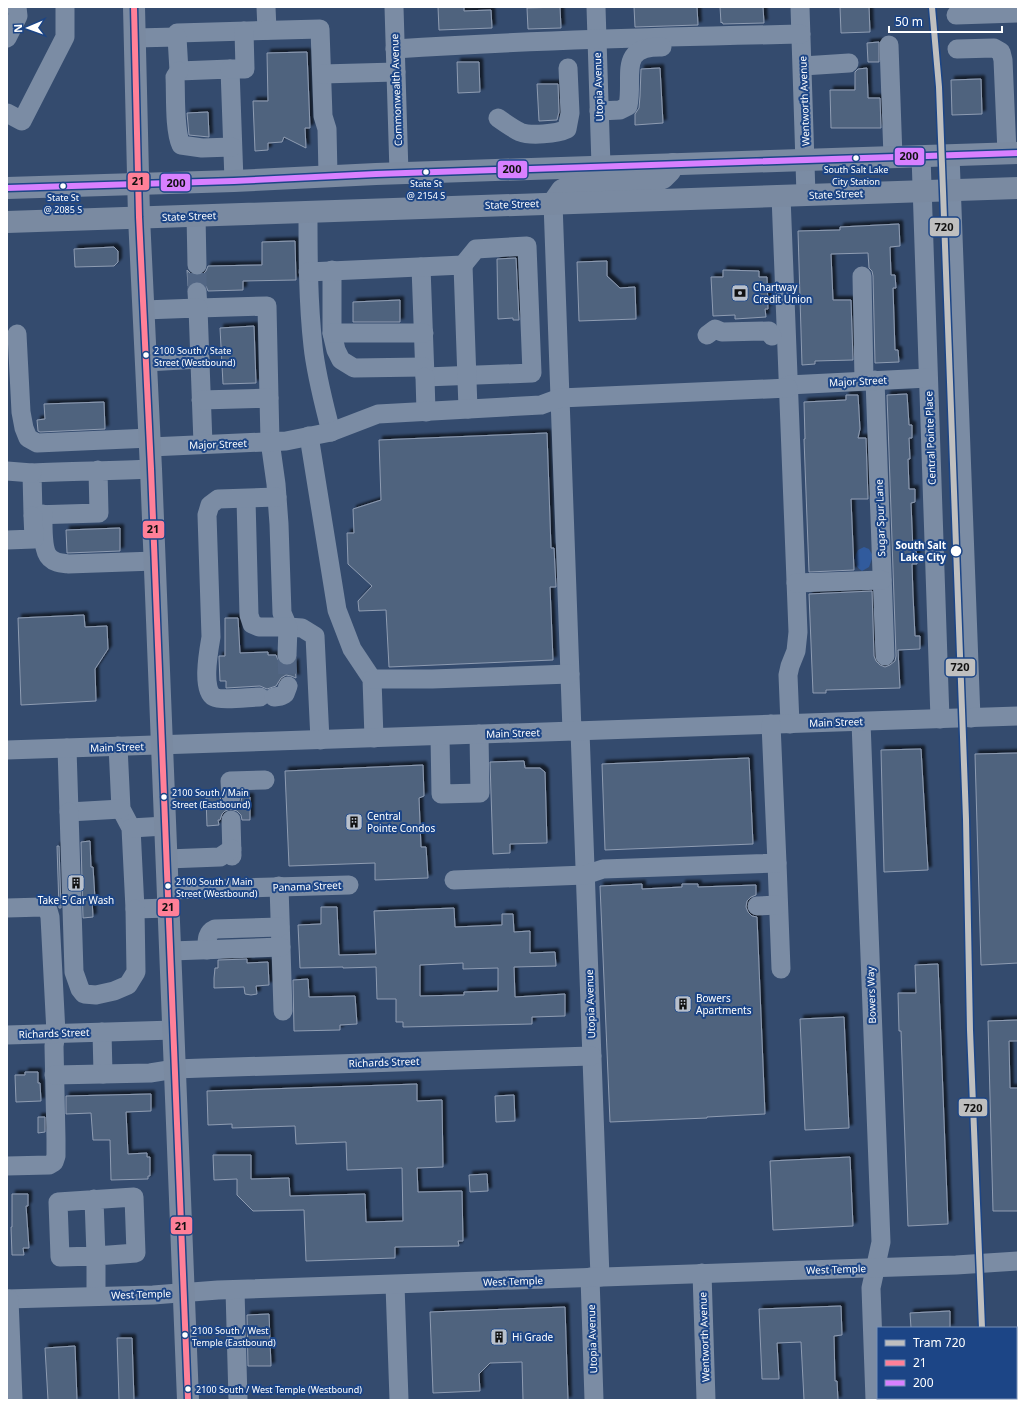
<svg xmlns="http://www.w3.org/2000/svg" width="1025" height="1407" viewBox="0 0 1025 1407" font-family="'Noto Sans',sans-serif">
<defs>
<filter id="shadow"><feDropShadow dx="3.5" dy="-3.5" stdDeviation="1" flood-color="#0009"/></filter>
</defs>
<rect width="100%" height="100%" fill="#344b6e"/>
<!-- green -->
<path fill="#315b9d" d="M864,547L869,549L873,556L869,567L862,571C853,565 853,558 858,550Z"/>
<!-- building -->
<g fill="#50637e" stroke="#8e9cb2" fill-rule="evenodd" filter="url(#shadow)">
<path d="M438,7H464V11L491,10L492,28L439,30Z"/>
<path d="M560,7L561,28L528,29L527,8Z"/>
<path d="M634,7H697L698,25L635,27Z"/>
<path d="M720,7H763L764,23L723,24L722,22L721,23Z"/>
<path d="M840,7H869L870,32L841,33Z"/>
<path d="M879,42V62H868L867,43Z"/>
<path d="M307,52L310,128H305L306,148L284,137L282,142L268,143V150L255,151L253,101H268L267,53Z"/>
<path d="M457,62H479L480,92L458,93Z"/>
<path d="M660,68L663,123L635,125V114L639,108L640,96L641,69Z"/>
<path d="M867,68L868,98H880L881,128H831L830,90H855V72L858,69Z"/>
<path d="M981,79L982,114L952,115L951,80Z"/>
<path d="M537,84H558L559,112L557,120L539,121Z"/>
<path d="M208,112L209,137L189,135L187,113Z"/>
<path d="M899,224L900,246L890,247L891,275H895L896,288H893L895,350H898L899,362L875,363L873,276L872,271L869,268L868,253L831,254L833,300H851L853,360L815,361V364L802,365L798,231L840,230V227Z"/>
<path d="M295,241L296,280L243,281V290L208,291L206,286L202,282L197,281L191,283L188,286L187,270L192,275L198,276L203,274L206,271L208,266L262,265V242Z"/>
<path d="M114,247L118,251V262L114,266L75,267L74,249Z"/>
<path d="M516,258L519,320H513V318L498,319L497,259Z"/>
<path d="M607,261V276L620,288L635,287L636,319L579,321L577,262Z"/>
<path d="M723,270L759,271V277H767L768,309H765L766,317L735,319V315L713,316L711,277H723Z"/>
<path d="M400,300V322H353V302Z"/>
<path d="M254,326L256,383L223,384L220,328Z"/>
<path d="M907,394L909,425H912V438H909L910,459H908L909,489H915V502L911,503L913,551H916L917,564H912L913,595L915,636H920V649L898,650L900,688L826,690V693H813L809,594L872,591L874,656L876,661L880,665L885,667L890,665L895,661L896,656L887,395Z"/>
<path d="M846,395H858L860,429L858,438H866L868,499H851L854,570L809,572L804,439H805L804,402L846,400Z"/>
<path d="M104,402L105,429L40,432L38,431L37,420L45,419L44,404Z"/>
<path d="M547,433L551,548H554L556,587H550L553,660L389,667L386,610L359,611L358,601L372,586L348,564L347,533H354L353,509L381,500L379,440Z"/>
<path d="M120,528V551L67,553L66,530Z"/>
<path d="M84,615L85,627L107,626L108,649L95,669L96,701L21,705L18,618Z"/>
<path d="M225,618H238L240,653L268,652V655H276L278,660L282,664L287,666L292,665L295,662L296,678L291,676L286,675L281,678L276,686L267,689L260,686L226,688V681H220L219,658V656H225Z"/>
<path d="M921,749L928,870L884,872L881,750Z"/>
<path d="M1018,753V963L981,965L975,754Z"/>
<path d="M749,758L753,844L605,850L602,764Z"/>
<path d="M524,761L525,768H540L545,772L547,843L510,844V853L493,854L490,762Z"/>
<path d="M423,765L424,796L419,798L421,847H426L428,878L375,880V863L289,866L285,771Z"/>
<path d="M220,797L222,803L226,807L231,808L237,806L241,802L242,797H250V820H242L241,815L237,811L230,809L225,811L222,814L220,820H218L219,825L207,826L206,798Z"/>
<path d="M90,841L91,867H93L95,899H92L93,917L83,918L81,842Z"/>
<path d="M57,846H59L61,908H59Z"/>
<path d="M642,884V889L682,887V884H698V887L756,885V895L751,897L747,901L746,907L748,912L752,916L757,917L765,1114L707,1117V1118L610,1122L600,886Z"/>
<path d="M321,907H337L339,955L376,954L374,911L454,908L455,927L502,925V914H513L514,932L530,931V953L555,952L556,966L514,967L515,997L565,994V1016L532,1017V1024L403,1027V1022H396V999H377L376,967L343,968V967L300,968L298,925L321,924ZM463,963V969L498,968V991L464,992V995L420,996V965Z"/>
<path d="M247,959V963L268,962L269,985L256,986L257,994L251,995L245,994L244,987L214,988V978L215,968H218V960Z"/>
<path d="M938,964L948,1224L908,1226L901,1031H899L898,993H916L915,965Z"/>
<path d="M308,979L309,997L355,996L357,1024L340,1025V1030L294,1031L293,980Z"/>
<path d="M844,1017L849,1128L805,1130L800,1019Z"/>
<path d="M1018,1020V1041H1009L1010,1088H1018V1211H993L988,1021Z"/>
<path d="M25,1072H38V1083H40L41,1101L16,1102L15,1075H25Z"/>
<path d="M417,1084V1101L442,1100L443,1167L417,1168L418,1192L462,1191L463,1241H458L459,1246L395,1247V1258L306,1261L304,1210L253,1211L237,1195V1179L214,1180L213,1155H251V1179L289,1178L290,1196L365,1194L366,1222L403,1221L402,1168L347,1170L346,1142L296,1144L295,1126L232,1128V1124L208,1125L207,1091Z"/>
<path d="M151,1094V1111L126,1112L128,1154L147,1153V1157H150V1176H148V1179L111,1180L110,1140H93L91,1113L66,1114V1096Z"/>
<path d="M514,1095L515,1121L496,1122L495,1096Z"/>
<path d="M38,1117H45V1132L38,1133Z"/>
<path d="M850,1157L853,1226L773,1230L770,1161Z"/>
<path d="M487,1174L488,1191L470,1192L469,1175Z"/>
<path d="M12,1194H28V1206H26L29,1248H23L24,1255H12L11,1227H12Z"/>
<path d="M841,1306L842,1335L834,1336L835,1381H837L838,1400H804L801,1342L777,1343L779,1379H762L759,1309Z"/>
<path d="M565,1307L568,1400H523L522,1362L490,1363L479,1374L480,1391L433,1393L430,1312Z"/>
<path d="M950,1311V1328H911L910,1313Z"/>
<path d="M269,1314L271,1366H248L247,1315Z"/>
<path d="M117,1338H132L134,1400H119Z"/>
<path d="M75,1346L77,1400H48L45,1348Z"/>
</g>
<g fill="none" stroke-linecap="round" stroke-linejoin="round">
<!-- minor-tunnel -->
<g stroke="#526684" stroke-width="19" stroke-dasharray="19 10" stroke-linecap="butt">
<path d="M197,292V265"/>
<path d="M287,655L288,686"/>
</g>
<!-- minor -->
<g stroke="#7b8ca4" stroke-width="19">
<path d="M266,7L267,30"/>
<path d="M394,7L399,173"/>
<path d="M596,7L601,166"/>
<path d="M800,7L806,195"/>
<path d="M956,15L1018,13"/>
<path d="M177,37V33L320,29L323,116L327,129L328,175"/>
<path d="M7,38L18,16L17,7"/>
<path d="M135,38L177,37L179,71L230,69L234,181"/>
<path d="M889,45L893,157"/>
<path d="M395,49C530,40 666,37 801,34"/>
<path d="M957,49L994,48L1001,52L1003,60L1007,153"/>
<path d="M803,66L849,63"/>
<path d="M230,69H245L244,31"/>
<path d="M179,71L175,77C176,95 174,129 181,145L202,148L232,147"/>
<path d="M322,74L396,72"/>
<path d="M599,111L620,110L628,106C634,76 617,46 662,47"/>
<path d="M7,113L22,121L65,37V7"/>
<path d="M498,118C505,123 512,128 520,132C530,136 557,134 567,129L570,113L568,68"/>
<path d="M950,155L971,718"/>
<path d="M921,156L940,719"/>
<path d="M781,196L798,632L796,651L790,666L788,675L790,724"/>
<path d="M553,203L572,731"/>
<path d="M308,212C308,256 308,301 313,346C316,375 324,404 331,432"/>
<path d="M196,215L197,265"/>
<path d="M421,267L425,377L532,373L527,246L476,249L463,265"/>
<path d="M332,270V333L336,350L341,360L354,368L424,367"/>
<path d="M308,272L463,265L468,409"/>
<path d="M862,276L864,380"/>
<path d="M197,292L198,308L267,306L269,398"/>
<path d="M144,310L198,308L203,444"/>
<path d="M332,333H424"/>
<path d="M17,334L21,412L24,428L28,438L37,443L150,438"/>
<path d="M707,335L715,329L722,332L769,331L772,336"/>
<path d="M146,362L200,359"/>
<path d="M425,377L426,412"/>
<path d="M875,380L885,656"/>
<path d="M788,385L928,378"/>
<path d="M201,400L269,398L270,441L276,484L279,524L282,613L288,627L302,628L315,636L320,740"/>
<path d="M309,436L337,610L352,649L372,679L374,738"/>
<path d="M150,447L286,441L331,432L378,414L541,405L560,398L788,388"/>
<path d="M98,470L99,513L33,515L32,473C72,471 111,471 151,469"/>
<path d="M7,471L32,473"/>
<path d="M246,499L249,615L252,624L259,627H288L287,655"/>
<path d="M43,514C43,525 42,551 50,558C55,563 62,563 68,564L155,561"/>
<path d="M7,540L34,539L33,516"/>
<path d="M796,583L882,580"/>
<path d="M372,679H432L570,674"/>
<path d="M260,697C250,697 221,701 214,697C201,690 209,649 211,637L207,515L210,505L218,499L277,497"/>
<path d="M274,697L281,696L285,694L288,686"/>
<path d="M861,722L881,1242L871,1288L875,1400"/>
<path d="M580,731L600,1277"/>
<path d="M440,736L441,794L480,793L479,734"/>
<path d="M118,746L121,809L131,828L135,909L169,908"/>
<path d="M67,748L69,812L121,809"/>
<path d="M7,750L1018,716"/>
<path d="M231,797L230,781L265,780"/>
<path d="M69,812L74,972L80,989L84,994L96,995L114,991L128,985L136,972L135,909"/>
<path d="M231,820L232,856"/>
<path d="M131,828L165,826"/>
<path d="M167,859L220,857L232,849"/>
<path d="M777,863L781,969"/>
<path d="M454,880L585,875L603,869L777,863L771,724"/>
<path d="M279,886L283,1011"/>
<path d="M168,890L349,885"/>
<path d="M757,906L778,905"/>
<path d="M7,908L43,907L48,910L50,917L56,1033L54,1046L56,1139V1156L54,1162L49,1165L7,1166"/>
<path d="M207,950C207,941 206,933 215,929L280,927"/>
<path d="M171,951L281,947"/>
<path d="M102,1032L103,1074"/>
<path d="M7,1035L174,1030"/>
<path d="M54,1075L150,1073L175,1069L203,1068L592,1056"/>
<path d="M94,1199L96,1256L136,1253L134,1197L58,1202L60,1257L96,1256V1296"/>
<path d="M702,1273L706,1400"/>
<path d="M590,1277L594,1400"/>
<path d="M395,1285L399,1400"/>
<path d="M235,1290L238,1400"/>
<path d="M7,1299L153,1295L218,1290L956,1265L1018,1261"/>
<path d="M9,1299L13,1400"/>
</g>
<!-- major -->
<g stroke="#7a8aa1" stroke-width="22">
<path d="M134,7L139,217L151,469L188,1400"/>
<path d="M7,188L234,181L376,174L1018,153"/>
<path d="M553,203L562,190L566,188L646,182L663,178L670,171L673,164"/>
<path d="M7,222L1018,188"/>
</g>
<defs>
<path id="bus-1" d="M134,7L139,217L151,469L188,1400"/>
<path id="bus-2" d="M7,188L234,181L376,174L1018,153"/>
</defs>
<!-- bus-1 casing -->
<use href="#bus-1" stroke="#1c4586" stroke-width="9"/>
<!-- bus-2 casing -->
<use href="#bus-2" stroke="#1c4586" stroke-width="9"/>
<!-- bus-1 -->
<use href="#bus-1" stroke="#ff8098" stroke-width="6"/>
<!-- bus-2 -->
<use href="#bus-2" stroke="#d880ff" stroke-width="6"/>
<defs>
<path id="tram-1" d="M932,7L939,87L943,191L966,819L970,1030L982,1328"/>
</defs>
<!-- tram-1 casing -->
<use href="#tram-1" stroke="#1c4586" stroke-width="9"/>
<!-- tram-1 -->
<use href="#tram-1" stroke="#bfbfbf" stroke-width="6"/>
</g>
<!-- icons -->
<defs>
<symbol id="bank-square" viewBox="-11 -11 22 22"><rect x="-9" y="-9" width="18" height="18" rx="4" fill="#b8c0cc" stroke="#1c4586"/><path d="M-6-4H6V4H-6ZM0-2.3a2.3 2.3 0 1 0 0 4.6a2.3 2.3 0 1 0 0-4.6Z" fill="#111"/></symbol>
<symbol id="building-square" viewBox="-11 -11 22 22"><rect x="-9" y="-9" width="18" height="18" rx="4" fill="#b8c0cc" stroke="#1c4586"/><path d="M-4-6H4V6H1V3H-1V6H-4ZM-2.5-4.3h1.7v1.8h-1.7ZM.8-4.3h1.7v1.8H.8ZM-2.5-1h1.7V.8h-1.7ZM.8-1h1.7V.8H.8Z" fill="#111"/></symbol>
</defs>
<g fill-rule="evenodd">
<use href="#bank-square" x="730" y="283" width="20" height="20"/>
<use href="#building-square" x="344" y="812" width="20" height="20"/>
<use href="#building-square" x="66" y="873" width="20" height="20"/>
<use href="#building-square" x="673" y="994" width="20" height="20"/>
<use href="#building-square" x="489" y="1327" width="20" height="20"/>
</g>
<!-- markers -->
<g fill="#fff" stroke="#1c4586" stroke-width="1.5">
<circle cx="856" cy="158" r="3.5"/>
<circle cx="426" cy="172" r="3.5"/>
<circle cx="63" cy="186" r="3.5"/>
<circle cx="146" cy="355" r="3.5"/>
<circle cx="956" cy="551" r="6"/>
<circle cx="164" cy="797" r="3.5"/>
<circle cx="168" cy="886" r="3.5"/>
<circle cx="185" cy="1335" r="3.5"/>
<circle cx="188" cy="1389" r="3.5"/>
</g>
<g text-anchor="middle" stroke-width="4" stroke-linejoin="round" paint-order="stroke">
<!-- bus labels -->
<g font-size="9" fill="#fff" stroke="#1c4586" text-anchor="start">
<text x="856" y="173" text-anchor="middle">South Salt Lake<tspan x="856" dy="12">City Station</tspan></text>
<text x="426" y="187" text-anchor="middle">State St<tspan x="426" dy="12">@ 2154 S</tspan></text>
<text x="63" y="201" text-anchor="middle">State St<tspan x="63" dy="12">@ 2085 S</tspan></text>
<text x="154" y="354">2100 South / State<tspan x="154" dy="12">Street (Westbound)</tspan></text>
<text x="172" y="796">2100 South / Main<tspan x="172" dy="12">Street (Eastbound)</tspan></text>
<text x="176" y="885">2100 South / Main<tspan x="176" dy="12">Street (Westbound)</tspan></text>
<text x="192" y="1334">2100 South / West<tspan x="192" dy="12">Temple (Eastbound)</tspan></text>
<text x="196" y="1393">2100 South / West Temple (Westbound)</text>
</g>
<!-- street labels -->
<g font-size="10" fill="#fff" stroke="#1c4586">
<text transform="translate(598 87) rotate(-92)" y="4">Utopia Avenue</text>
<text transform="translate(396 90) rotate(-92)" y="4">Commonwealth Avenue</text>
<text transform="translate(804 101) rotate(-92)" y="4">Wentworth Avenue</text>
<text transform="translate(836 194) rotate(-2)" y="4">State Street</text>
<text transform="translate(512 204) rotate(-2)" y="4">State Street</text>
<text transform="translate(189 216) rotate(-2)" y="4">State Street</text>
<text transform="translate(858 381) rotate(-3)" y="4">Major Street</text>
<text transform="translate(930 438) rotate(-92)" y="4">Central Pointe Place</text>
<text transform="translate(218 444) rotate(-2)" y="4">Major Street</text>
<text transform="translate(880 518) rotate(-92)" y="4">Sugar Spur Lane</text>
<text transform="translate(836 722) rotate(-2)" y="4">Main Street</text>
<text transform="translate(513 733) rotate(-2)" y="4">Main Street</text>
<text transform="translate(117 747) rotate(-2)" y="4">Main Street</text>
<text transform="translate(307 886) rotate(-2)" y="4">Panama Street</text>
<text transform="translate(871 995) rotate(-92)" y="4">Bowers Way</text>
<text transform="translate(590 1004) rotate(-92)" y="4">Utopia Avenue</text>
<text transform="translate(54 1033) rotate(-2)" y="4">Richards Street</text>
<text transform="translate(384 1062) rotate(-2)" y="4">Richards Street</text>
<text transform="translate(836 1269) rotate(-2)" y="4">West Temple</text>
<text transform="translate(513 1281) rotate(-2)" y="4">West Temple</text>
<text transform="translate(141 1294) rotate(-2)" y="4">West Temple</text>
<text transform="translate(704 1337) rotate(-92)" y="4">Wentworth Avenue</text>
<text transform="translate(592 1339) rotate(-92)" y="4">Utopia Avenue</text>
</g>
<!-- poi labels -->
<g font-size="10" fill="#fff" stroke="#1c4586" text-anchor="start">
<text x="753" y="291">Chartway<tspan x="753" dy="12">Credit Union</tspan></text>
<text x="367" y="820">Central<tspan x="367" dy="12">Pointe Condos</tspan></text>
<text x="76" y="904" text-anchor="middle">Take 5 Car Wash</text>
<text x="696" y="1002">Bowers<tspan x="696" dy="12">Apartments</tspan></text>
<text x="512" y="1341">Hi Grade</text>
</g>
<!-- stop labels -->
<g font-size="10" font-weight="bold" fill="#fff" stroke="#1c4586" text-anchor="end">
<text x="946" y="549">South Salt<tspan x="946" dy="12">Lake City</tspan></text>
</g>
</g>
<g stroke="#1c4586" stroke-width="1.5">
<rect x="894" y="147" width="31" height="19" rx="4" fill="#d880ff"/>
<rect x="497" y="160" width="31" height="19" rx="4" fill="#d880ff"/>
<rect x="127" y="172" width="23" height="19" rx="4" fill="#ff8098"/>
<rect x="160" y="173" width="31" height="19" rx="4" fill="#d880ff"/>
<rect x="929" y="217" width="31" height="20" rx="4" fill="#bfbfbf"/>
<rect x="142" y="520" width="23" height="19" rx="4" fill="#ff8098"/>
<rect x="945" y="658" width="31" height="19" rx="4" fill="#bfbfbf"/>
<rect x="157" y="898" width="23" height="19" rx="4" fill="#ff8098"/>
<rect x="958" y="1098" width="30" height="19" rx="4" fill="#bfbfbf"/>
<rect x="170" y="1216" width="23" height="19" rx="4" fill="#ff8098"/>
</g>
<g font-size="11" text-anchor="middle" font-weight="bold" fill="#111">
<text x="909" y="160">200</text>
<text x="512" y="173">200</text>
<text x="138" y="185">21</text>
<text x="176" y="187">200</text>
<text x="944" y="231">720</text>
<text x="153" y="533">21</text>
<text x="960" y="671">720</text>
<text x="168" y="911">21</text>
<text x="973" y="1112">720</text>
<text x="181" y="1230">21</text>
</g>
<!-- border -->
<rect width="1025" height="1407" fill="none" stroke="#ffffff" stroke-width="16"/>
<!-- legend -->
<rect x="877" y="1327" width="140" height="72" fill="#1c4586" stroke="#778fb6"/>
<rect x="885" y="1340" width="20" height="6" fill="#bfbfbf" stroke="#778fb6"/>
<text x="913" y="1347" font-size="12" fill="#ffffff">Tram 720</text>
<rect x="885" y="1360" width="20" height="6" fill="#ff8098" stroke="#778fb6"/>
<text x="913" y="1367" font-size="12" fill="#ffffff">21</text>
<rect x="885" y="1380" width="20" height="6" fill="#d880ff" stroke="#778fb6"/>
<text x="913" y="1387" font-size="12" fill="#ffffff">200</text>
<!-- north arrow -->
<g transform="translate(28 28) rotate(268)" stroke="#1c4586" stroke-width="3" paint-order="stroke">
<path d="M0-3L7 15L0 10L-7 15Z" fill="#ffffff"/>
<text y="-6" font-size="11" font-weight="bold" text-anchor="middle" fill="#ffffff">N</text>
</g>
<!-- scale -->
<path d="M889 26v6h113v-6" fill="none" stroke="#ffffff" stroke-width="2"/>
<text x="895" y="26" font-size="12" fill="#ffffff" stroke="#1c4586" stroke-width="3" paint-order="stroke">50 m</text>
</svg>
